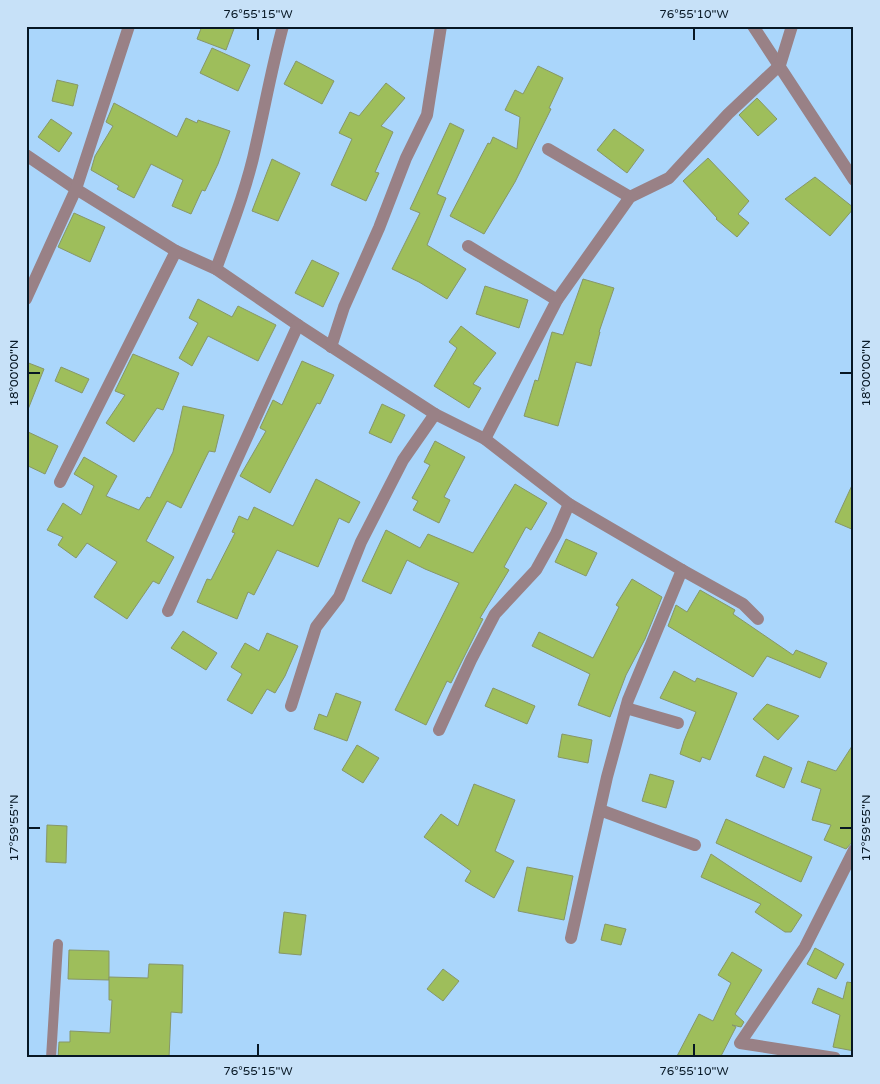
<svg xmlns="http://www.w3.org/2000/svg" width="880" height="1084" viewBox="0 0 880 1084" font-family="'Varela Round',sans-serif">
<rect width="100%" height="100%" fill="#aad6fb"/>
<!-- building -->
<g fill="#9ebe5b" stroke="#869768">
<path d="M202,26H235L226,50L197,39Z"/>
<path d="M212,48L250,65L238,91L200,73Z"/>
<path d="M296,61L334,81L322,104L284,84Z"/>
<path d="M538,66L563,78L549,108L551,109L515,182L484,234L450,216L488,143L490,144L493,137L517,149L520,117L505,110L515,90L523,94Z"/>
<path d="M57,80L78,85L73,106L52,101Z"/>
<path d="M386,83L405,98L381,126L393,132L375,172L379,173L366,201L331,185L352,139L339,133L350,112L359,116Z"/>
<path d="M757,98L777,119L758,136L739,115Z"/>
<path d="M114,103L177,137L186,118L197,123L198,120L230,131L218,164L205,191L202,190L191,214L172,206L183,180L151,164L134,198L117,189L119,186L91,170L95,156L113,126L106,122Z"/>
<path d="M51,119L72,133L59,152L38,137Z"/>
<path d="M450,123L464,130L437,194L446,198L427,245L466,269L447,299L419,282L392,269L420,213L410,209Z"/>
<path d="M614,129L644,150L627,173L597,150Z"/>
<path d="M708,158L749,201L738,214L749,223L737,237L716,219L717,218L683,181Z"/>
<path d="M272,159L300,173L278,221L252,211Z"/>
<path d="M815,177L854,208L830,236L785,199Z"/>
<path d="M74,213L105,227L90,262L58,247Z"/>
<path d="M312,260L339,273L323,307L295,293Z"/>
<path d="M583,279L614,288L599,332H600L591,366L576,362L558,426L524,416L535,380L538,381L552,332L563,335Z"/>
<path d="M485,286L528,300L519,328L476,314Z"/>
<path d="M198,299L232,317L238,306L276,325L258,361L208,336L192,366L179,358L198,323L189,318Z"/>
<path d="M461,326L496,353L473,384L481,388L469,408L434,386L457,348L449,342Z"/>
<path d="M133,354L179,373L163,410L157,408L134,442L106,423L125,395L115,391Z"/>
<path d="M302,361L334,375L320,404L317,403L270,493L240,476L266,431L260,428L273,400L282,405Z"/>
<path d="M26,362L44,369L27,412H26Z"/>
<path d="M61,367L89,379L82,393L55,381Z"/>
<path d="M382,404L405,415L391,443L369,433Z"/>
<path d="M183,406L224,415L215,452L209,451L181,508L167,501L146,541L174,557L159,584L153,581L127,619L94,597L117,562L87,543L76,558L58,545L63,537L47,530L63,503L81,515L94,486L74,474L84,457L117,476L106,496L139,510L147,497L150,498L173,452Z"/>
<path d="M26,431L58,446L45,474L26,465Z"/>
<path d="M435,441L465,457L444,497L450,500L439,523L413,510L418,501L412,498L430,465L424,462Z"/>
<path d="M316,479L360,502L349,523L339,518L318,567L277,550L254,595L248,592L237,619L197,602L207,579L211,580L235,533L232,532L239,516L248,520L254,507L293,526Z"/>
<path d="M854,481V530L835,522Z"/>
<path d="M515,484L547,503L531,530L526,527L504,567L509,570L480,618L483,619L451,683L447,681L426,725L395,710L459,583L425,569L407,560L391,594L362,581L386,530L420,548L428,534L473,553Z"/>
<path d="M566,539L597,553L586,576L555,562Z"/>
<path d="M632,579L662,597L645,639L626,675L610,717L578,705L590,674L532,646L539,632L593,658L619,607L616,605Z"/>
<path d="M700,590L735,610L733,614L793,655L796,650L827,663L820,678L767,656L753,677L668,626L676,605L687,612Z"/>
<path d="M183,631L217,653L206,670L171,648Z"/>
<path d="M267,633L298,646L285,676L275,693L267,689L252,714L227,700L242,674L231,667L245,643L259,651Z"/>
<path d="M674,671L695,682L697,678L737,693L710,760L702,757L700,762L680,754L684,741L696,712L660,698Z"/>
<path d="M493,688L535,706L527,724L485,706Z"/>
<path d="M336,693L361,702L347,741L314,729L319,714L327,717Z"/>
<path d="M767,704L799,716L778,740L753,719Z"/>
<path d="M562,734L592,740L588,763L558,757Z"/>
<path d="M854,743V840L846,849L824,840L831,825L812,820L821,789L801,782L808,761L836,771Z"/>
<path d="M357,745L379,758L363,783L342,770Z"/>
<path d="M764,756L792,768L784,788L756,776Z"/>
<path d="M650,774L674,781L666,808L642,801Z"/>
<path d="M474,784L515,800L495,851L514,861L494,898L465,881L471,871L424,837L441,814L458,826Z"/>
<path d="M726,819L812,857L801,882L716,843Z"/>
<path d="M47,825L67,826L66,863L46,862Z"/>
<path d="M711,854L802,915L791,932H785L755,912L761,904L701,877Z"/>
<path d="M527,867L573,876L564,920L518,911Z"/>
<path d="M284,912L306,915L301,955L279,953Z"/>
<path d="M605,924L626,929L621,945L601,940Z"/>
<path d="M815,948L844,964L836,979L807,964Z"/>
<path d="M69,950L109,951V980L68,979Z"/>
<path d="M732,952L762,970L735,1014L744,1022L741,1027L732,1025L736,1027L720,1058H676L699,1014L713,1021L731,983L718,975Z"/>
<path d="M149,964L183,965L182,1013L171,1012L169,1058H58L59,1042H70V1031L110,1033L112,1000H109V977L148,978Z"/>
<path d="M443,969L459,981L443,1001L427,989Z"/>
<path d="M847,982L854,983V1051L833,1047L840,1015L812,1003L818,988L843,999Z"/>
</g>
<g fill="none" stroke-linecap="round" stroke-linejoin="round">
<!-- service -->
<path stroke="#998186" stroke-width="10" d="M51,1058L58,944"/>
<!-- minor -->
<g stroke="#998186" stroke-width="12">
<path d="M753,26L854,180"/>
<path d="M548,149L630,197"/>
<path d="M26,155L76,189L176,251L216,269L298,325L435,414L485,439L569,504L682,570L628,700L607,777L571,938"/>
<path d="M468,246L557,300"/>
<path d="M216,269C231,228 247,188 256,145C265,106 272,66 283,26"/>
<path d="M26,299L76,189L129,26"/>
<path d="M331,347L344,307L379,228L406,158L427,115L441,26"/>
<path d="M485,439L557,300L630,197L669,178L728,114L780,65L792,26"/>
<path d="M60,482L176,251"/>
<path d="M682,570L743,604L758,619"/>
<path d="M168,611L298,325"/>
<path d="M291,706L316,627L339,597L361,542L403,460L435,414"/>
<path d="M626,708L678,723"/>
<path d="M439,730L471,660L495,614L536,570L556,534L569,504"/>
<path d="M600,810L695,845"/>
<path d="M835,1058L740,1043L805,947L854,850"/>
</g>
</g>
<!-- ticks -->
<path fill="none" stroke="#071724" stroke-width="2" d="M258,28V40M694,28V40M28,373H40M840,373H852M28,828H40M840,828H852M258,1044V1056M694,1044V1056"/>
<!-- border -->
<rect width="880" height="1084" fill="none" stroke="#c7e1f8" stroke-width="55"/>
<rect x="28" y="28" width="824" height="1028" fill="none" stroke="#071724" stroke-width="2"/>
<g font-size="12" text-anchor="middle" fill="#071724">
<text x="258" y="18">76°55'15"W</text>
<text x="694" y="18">76°55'10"W</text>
<text transform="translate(14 373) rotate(-90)" y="4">18°00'00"N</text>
<text transform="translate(866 373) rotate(-90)" y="4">18°00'00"N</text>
<text transform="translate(14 828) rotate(-90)" y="4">17°59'55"N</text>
<text transform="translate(866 828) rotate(-90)" y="4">17°59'55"N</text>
<text x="258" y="1075">76°55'15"W</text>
<text x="694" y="1075">76°55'10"W</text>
</g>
</svg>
